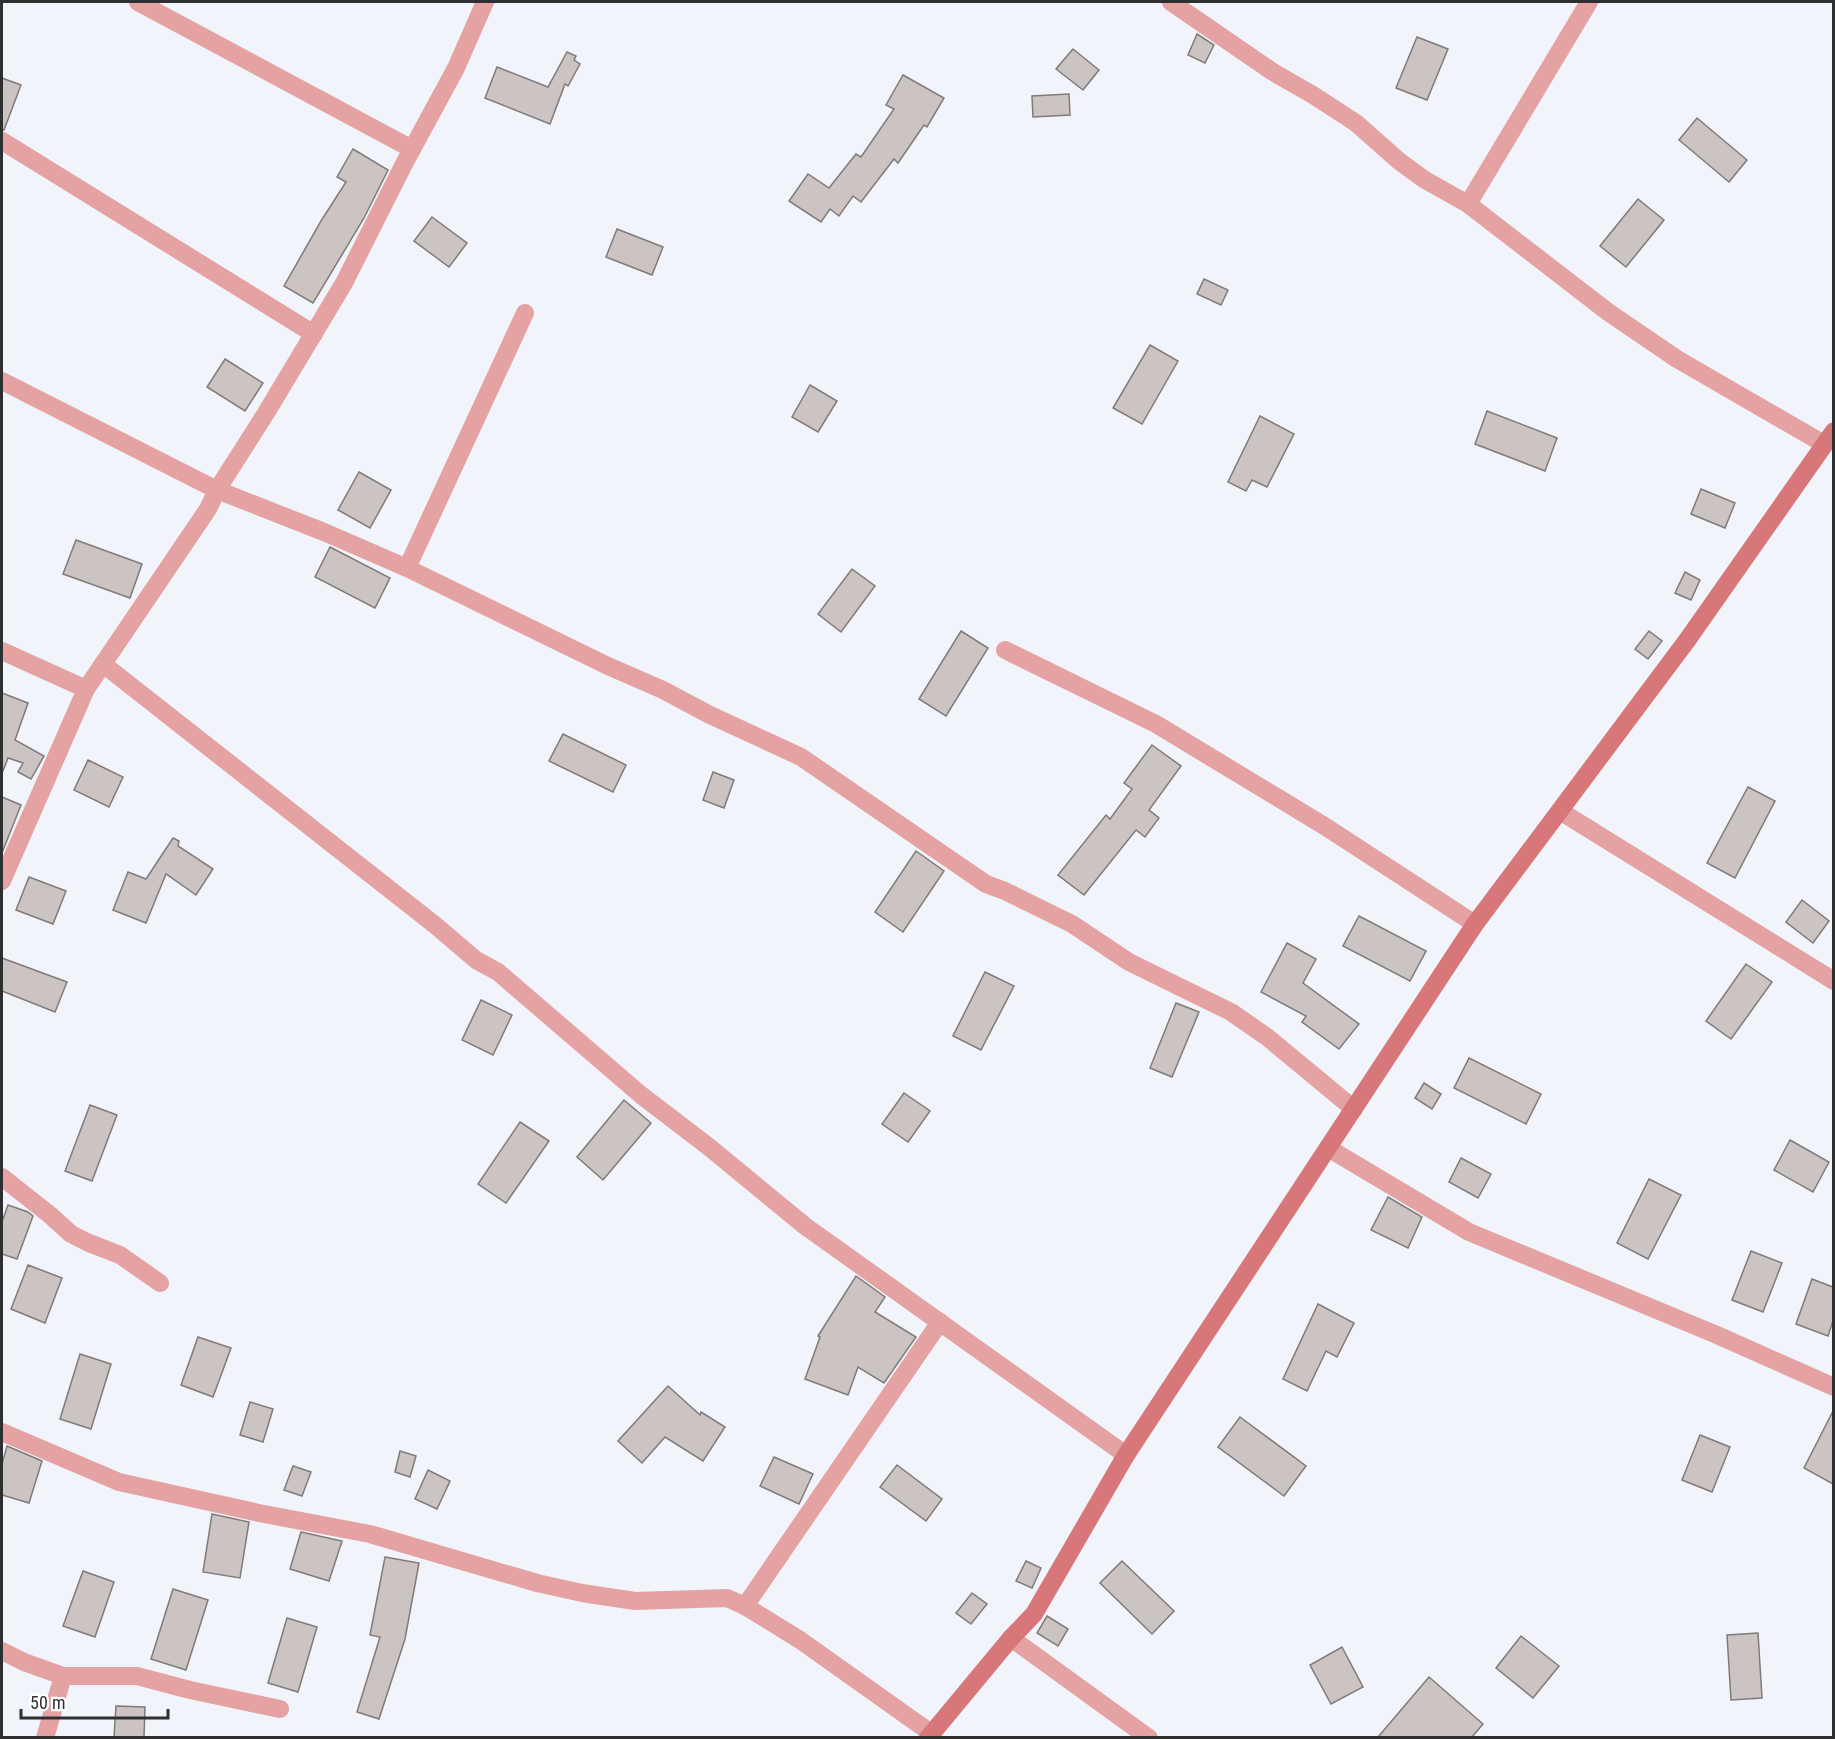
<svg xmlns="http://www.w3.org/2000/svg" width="1835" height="1739" viewBox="0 0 1835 1739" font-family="'Roboto Condensed',sans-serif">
<rect width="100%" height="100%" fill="#f1f4fa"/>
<!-- building -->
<g fill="#cbc4c2" stroke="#807a78" stroke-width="1.5">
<path d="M1197,34L1214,45L1205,63L1188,55Z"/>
<path d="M1417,37L1448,49L1427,100L1396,88Z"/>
<path d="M1073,49L1099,70L1083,90L1056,69Z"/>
<path d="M567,52L576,56L574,60L580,64L568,86L565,84L550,124L485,98L497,67L548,87Z"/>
<path d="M903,75L944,98L927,127L924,125L898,163L894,159L861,202L853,196L839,216L830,209L821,222L789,201L808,174L829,188L856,154L861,157L894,109L886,105Z"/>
<path d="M2,78L21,85L4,130H2Z"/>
<path d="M1069,94L1070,115L1033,117L1032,96Z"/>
<path d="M1697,118L1747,160L1729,182L1679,140Z"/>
<path d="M353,149L388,170L364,218L313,303L284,286L321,221L346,182L337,177Z"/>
<path d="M1638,199L1664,220L1626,267L1600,246Z"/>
<path d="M432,217L467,243L449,267L414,241Z"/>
<path d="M617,229L663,247L652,275L606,257Z"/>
<path d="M1204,279L1228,290L1221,305L1197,294Z"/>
<path d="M1150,345L1178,361L1142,424L1113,408Z"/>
<path d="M225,359L263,383L245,411L207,387Z"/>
<path d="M810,385L837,401L818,432L792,417Z"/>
<path d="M1487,411L1557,438L1545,471L1475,444Z"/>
<path d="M1260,416L1294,434L1267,487L1252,480L1246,491L1228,482Z"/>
<path d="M359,472L391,490L370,528L338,510Z"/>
<path d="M1701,489L1735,503L1725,528L1691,514Z"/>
<path d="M76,540L142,564L130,598L63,574Z"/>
<path d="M330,547L390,578L375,608L315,577Z"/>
<path d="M852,569L875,586L841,632L818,614Z"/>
<path d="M1685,572L1700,580L1691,600L1675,593Z"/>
<path d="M961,631L988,648L946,716L919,699Z"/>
<path d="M1649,631L1662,641L1648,659L1635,649Z"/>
<path d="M2,693L28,703L15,740L44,756L31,779L18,772L23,763L8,758L3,771L2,770Z"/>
<path d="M563,734L626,765L613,792L549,761Z"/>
<path d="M1152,745L1181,766L1149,810L1159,818L1145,837L1136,830L1084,895L1058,875L1106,815L1110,819L1132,789L1124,783Z"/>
<path d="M88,760L123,777L109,807L74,790Z"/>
<path d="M713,772L734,780L724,808L703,800Z"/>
<path d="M1748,787L1775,801L1735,878L1707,863Z"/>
<path d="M2,797L21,805L2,853Z"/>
<path d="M173,838L179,841L178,846L213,869L196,895L166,874L146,923L113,910L128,872L146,879Z"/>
<path d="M916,851L944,871L903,932L875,912Z"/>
<path d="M29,877L66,891L53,924L16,910Z"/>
<path d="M1802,900L1829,921L1813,943L1786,922Z"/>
<path d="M1359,916L1426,951L1410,981L1343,946Z"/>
<path d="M1287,943L1316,959L1303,983L1359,1024L1339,1049L1302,1022L1306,1016L1261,992Z"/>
<path d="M2,958L67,982L55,1012L2,991Z"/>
<path d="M1746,964L1772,982L1731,1039L1706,1021Z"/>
<path d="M985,972L1014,986L981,1050L953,1036Z"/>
<path d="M481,1000L512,1015L493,1055L462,1040Z"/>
<path d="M1176,1003L1199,1012L1172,1077L1150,1068Z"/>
<path d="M1469,1058L1541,1094L1526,1124L1454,1088Z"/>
<path d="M1424,1083L1441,1094L1432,1109L1415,1098Z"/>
<path d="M904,1093L930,1111L908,1142L882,1124Z"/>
<path d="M624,1100L651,1123L603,1180L577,1157Z"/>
<path d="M90,1105L117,1115L92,1181L65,1171Z"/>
<path d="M520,1122L549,1141L506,1203L478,1184Z"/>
<path d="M1790,1140L1829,1162L1813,1192L1774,1170Z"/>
<path d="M1461,1158L1491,1174L1478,1198L1449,1182Z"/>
<path d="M1649,1179L1681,1195L1648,1259L1617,1243Z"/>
<path d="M1388,1197L1422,1217L1408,1248L1371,1230Z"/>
<path d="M8,1205L28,1212L33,1216L17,1259L2,1254V1222Z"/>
<path d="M1751,1251L1782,1263L1763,1312L1732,1300Z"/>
<path d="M28,1265L62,1278L45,1323L11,1309Z"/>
<path d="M856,1276L885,1297L875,1312L916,1337L884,1383L858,1367L848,1395L805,1379L820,1337L818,1336Z"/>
<path d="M1812,1279L1833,1287V1321L1828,1336L1796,1324Z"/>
<path d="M1318,1304L1354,1323L1337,1357L1326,1351L1307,1391L1283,1379Z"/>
<path d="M198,1337L231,1348L213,1397L181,1385Z"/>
<path d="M80,1354L111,1364L91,1429L60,1419Z"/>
<path d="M668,1386L700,1415L701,1412L725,1427L703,1461L665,1437L642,1463L618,1441Z"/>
<path d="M250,1402L273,1409L263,1442L240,1435Z"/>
<path d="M1833,1411V1484L1804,1468Z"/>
<path d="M1240,1417L1306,1466L1284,1496L1218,1447Z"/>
<path d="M1700,1435L1730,1447L1712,1492L1682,1480Z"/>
<path d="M7,1446L42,1461L29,1503L2,1495V1464Z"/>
<path d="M400,1451L416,1456L410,1477L395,1472Z"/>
<path d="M774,1457L813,1474L799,1504L760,1486Z"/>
<path d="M897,1465L942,1499L926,1521L880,1487Z"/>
<path d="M293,1466L311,1472L302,1496L284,1490Z"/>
<path d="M428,1470L450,1481L437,1509L415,1499Z"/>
<path d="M212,1514L249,1522L240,1578L203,1572Z"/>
<path d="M301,1532L342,1541L329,1581L290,1569Z"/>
<path d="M385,1557L419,1563L405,1639L379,1719L357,1712L380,1637L370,1635Z"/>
<path d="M1026,1561L1041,1568L1032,1588L1016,1581Z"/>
<path d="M1122,1561L1174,1611L1152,1634L1100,1583Z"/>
<path d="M83,1571L114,1582L95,1637L63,1626Z"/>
<path d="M173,1589L208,1600L186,1670L151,1659Z"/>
<path d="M972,1593L987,1604L971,1624L956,1613Z"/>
<path d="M1047,1616L1068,1629L1058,1646L1037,1633Z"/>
<path d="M287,1618L317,1627L298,1692L268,1683Z"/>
<path d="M1758,1633L1762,1698L1731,1700L1727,1635Z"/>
<path d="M1521,1636L1559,1666L1533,1698L1496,1668Z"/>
<path d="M1342,1647L1363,1687L1331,1704L1310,1665Z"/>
<path d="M1429,1677L1483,1724L1472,1737H1378Z"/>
<path d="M116,1706L145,1707L144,1737H114Z"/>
</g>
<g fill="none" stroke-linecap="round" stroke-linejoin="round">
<!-- street -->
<g stroke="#e5a2a2" stroke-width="18">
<path d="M138,2L412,149"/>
<path d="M485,2L456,68L404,164L344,283L266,413L217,490L324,532L407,568L608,666L663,690L708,714L801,757L986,884L1005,891L1072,924L1129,962L1231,1012L1267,1037L1354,1109"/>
<path d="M1171,2L1273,72L1313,95L1356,123L1399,161L1425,180L1468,204L1608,312L1677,359L1824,444L1834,439"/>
<path d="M2,141L314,334"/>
<path d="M1468,204L1589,2"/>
<path d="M2,381L217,490L208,509L86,689L2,881"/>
<path d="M407,568L525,313"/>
<path d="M1005,650L1156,724L1326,827L1475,924"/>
<path d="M2,651L86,689"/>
<path d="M103,664L435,925L476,960L498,972L641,1095L709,1147L805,1226L1126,1455"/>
<path d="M1560,811L1834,981"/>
<path d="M1328,1148L1469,1232L1717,1335L1834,1387"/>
<path d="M2,1177L50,1215L71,1234L89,1243L120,1255L160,1283"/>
<path d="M2,1432L119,1482L259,1513L370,1534L537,1583L582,1593L635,1601L727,1598L745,1606L800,1640L931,1733"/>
<path d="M745,1606L940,1322"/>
<path d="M1011,1638L1149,1738"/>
<path d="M2,1651L24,1662L63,1676H137L190,1690L280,1709"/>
<path d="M45,1738L63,1676"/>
</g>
<!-- secondary -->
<path stroke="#d8777a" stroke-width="18" d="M928,1738L1011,1638L1034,1614L1126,1455L1475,924L1688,639L1834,431"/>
</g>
<!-- border -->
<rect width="1835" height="1739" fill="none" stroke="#2e2f31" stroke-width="6"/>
<!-- scale -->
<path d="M21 1709v9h147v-9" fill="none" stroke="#2e2f31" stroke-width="3"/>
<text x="30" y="1709" font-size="18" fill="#2e2f31" stroke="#ffffff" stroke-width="4.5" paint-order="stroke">50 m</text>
</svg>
